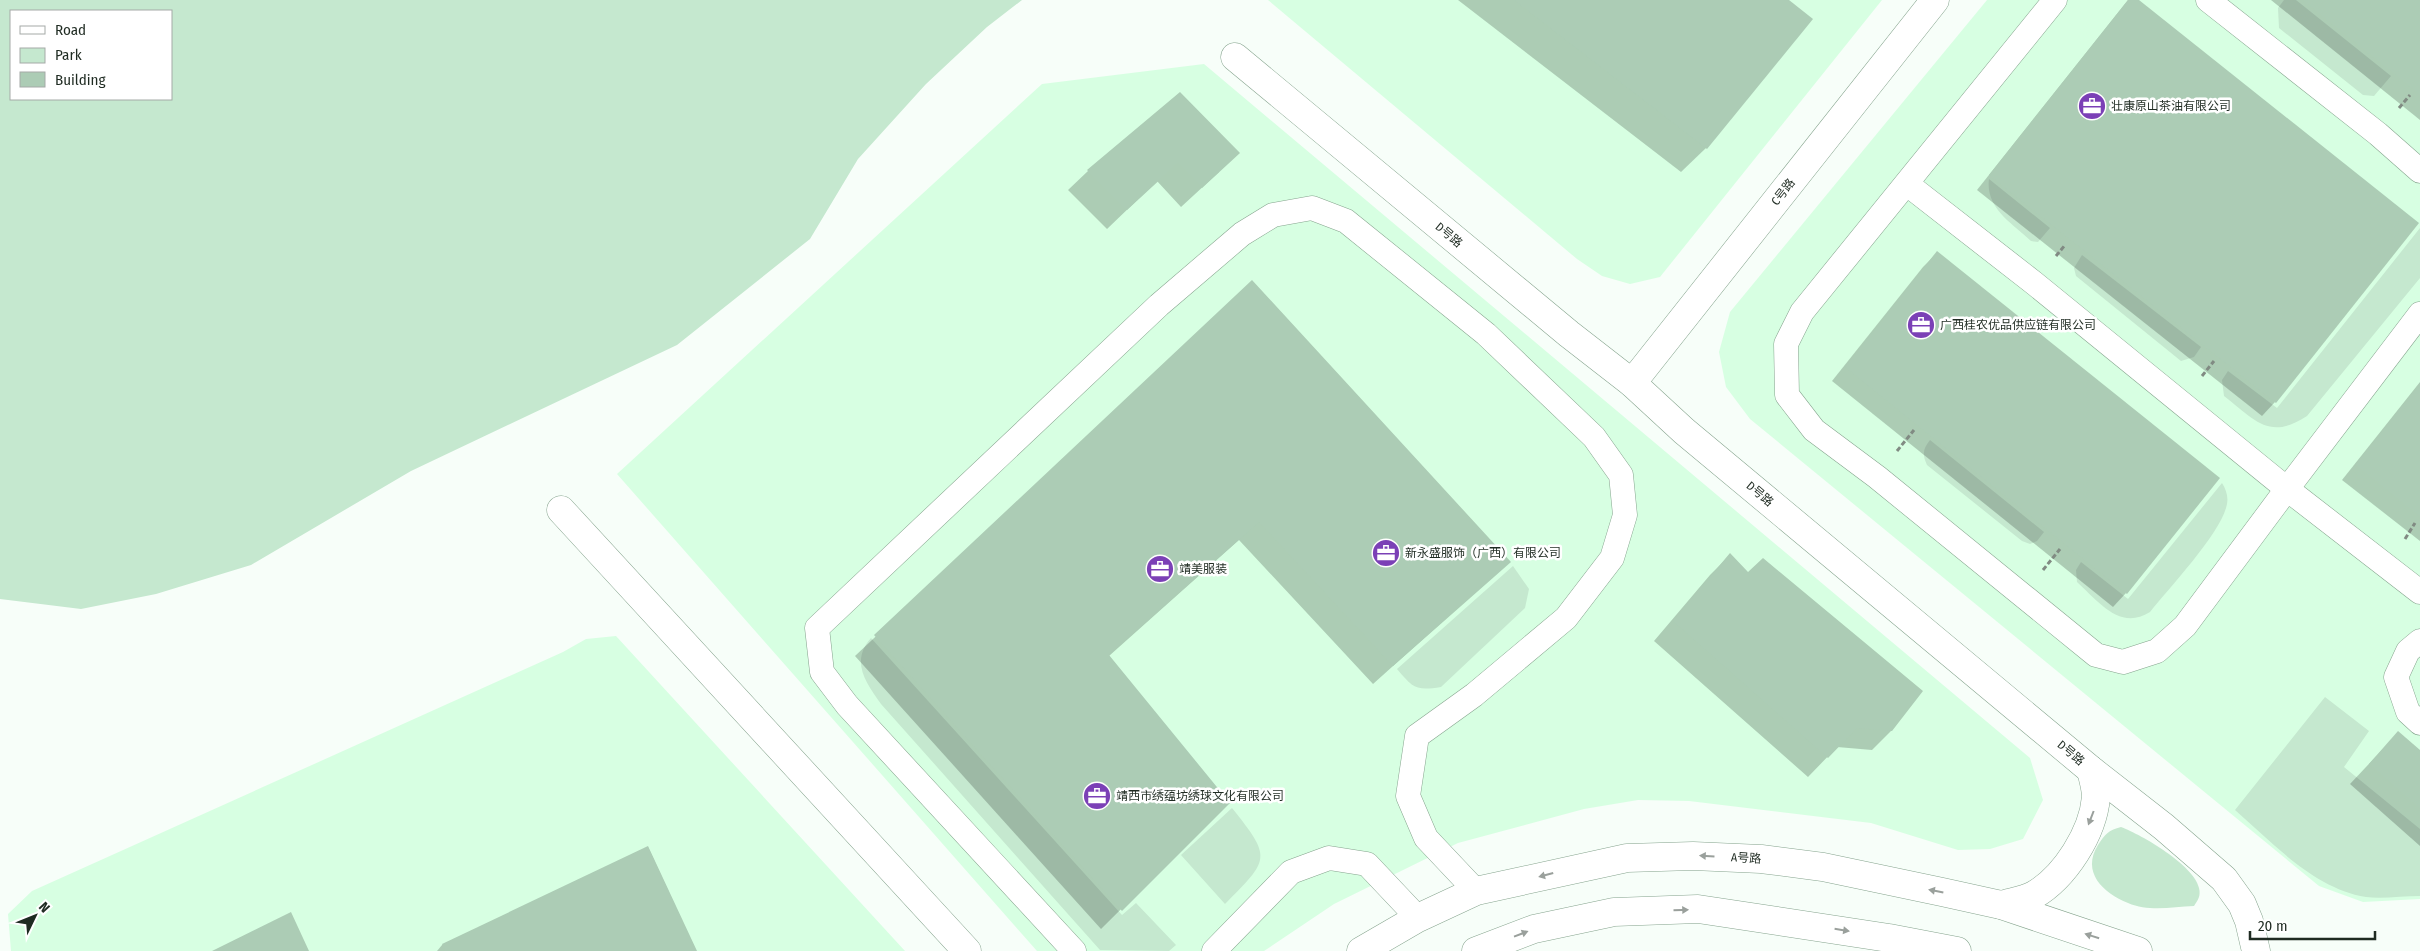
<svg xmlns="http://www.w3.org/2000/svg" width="2420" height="951" viewBox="0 0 2420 951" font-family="'Fira Sans Condensed','Noto Sans SC',sans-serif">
<rect width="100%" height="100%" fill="#f7fef9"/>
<!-- built -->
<g fill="#d7ffe2">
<path d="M1268,0H1882L1660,277L1630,284L1602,276L1577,259Z"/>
<path d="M1987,0H2420V899L2363,902L2319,886L1750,419L1726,387L1719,352L1730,312Z"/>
<path d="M1204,64L2030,758L2043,800L2023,839L1990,849L1958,850L1871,823L1689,801L1638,800L1584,809L1458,843L1334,904L1264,951H1037L617,474L1042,84Z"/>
<path d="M616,636L905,951H11L8,914L32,891L563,652L586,639Z"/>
</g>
<!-- green -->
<g fill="#c5e8cf" fill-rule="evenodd">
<path d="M0,0H1022L987,27L926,84L858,159L810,239L677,345L411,471L251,565L156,594L81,609L0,599ZM11,11H171V99H11Z"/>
<path d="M2284,0H2296L2391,76L2374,96L2363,95L2279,28L2278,8Z"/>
<path d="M1989,179L2050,228L2038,242L2031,241C2013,224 1985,208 1989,179Z"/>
<path d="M2420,228V278L2307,416C2269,441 2255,420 2224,396L2222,380L2228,371L2277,408Z"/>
<path d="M2082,255L2201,347L2194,357L2181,361L2076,276L2074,268Z"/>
<path d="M1930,440L2044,532L2037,541L2030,544L2022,541L1927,465C1922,454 1923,449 1930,440Z"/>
<path d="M2222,483C2227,491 2229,499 2226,508C2218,536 2170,587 2150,612C2120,631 2099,602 2077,582L2076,570L2081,562L2128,599Z"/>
<path d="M1513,566L1529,589L1525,608L1441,687C1416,691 1413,688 1397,669Z"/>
<path d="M871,638L1122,915L1136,903L1176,945L1169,951L1100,950L881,704C866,682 850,662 871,638Z"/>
<path d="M2325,697L2369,731L2344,767L2420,829V896C2403,896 2382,899 2366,897C2313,888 2273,843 2235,810Z"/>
<path d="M1232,808C1272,858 1270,859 1225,904L1181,855Z"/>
<path d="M2121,827C2142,835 2194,865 2199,888C2201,896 2198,900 2194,906C2172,907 2149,912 2128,903C2103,893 2081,872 2098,845C2105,834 2109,830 2121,827Z"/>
</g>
<!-- shadow -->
<g fill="#0003">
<path d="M1458,0H1787L1706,148L1681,172Z"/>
<path d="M2128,0H2137L2275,402L2262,416L1977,190Z"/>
<path d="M2271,0H2420V120Z"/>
<path d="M1180,93L1219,172L1181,207L1157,181L1107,229L1068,190L1088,171Z"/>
<path d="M1937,253L2126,593L2113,607L1832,381L1923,267Z"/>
<path d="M1252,282L1509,562L1373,684L1239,540L1109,656L1228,803L1101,929L855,656Z"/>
<path d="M2420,382V541L2342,480Z"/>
<path d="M1730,555L1892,730L1872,750L1837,747L1808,777L1654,641L1710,575Z"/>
<path d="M2398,733L2420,752V846L2350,784Z"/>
<path d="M648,847L696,951H437L442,945Z"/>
</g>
<!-- building -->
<g fill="#acccb5">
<path d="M1514,0H1789L1813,19L1707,149Z"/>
<path d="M2128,0H2139L2419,223L2276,403L1989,175Z"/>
<path d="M2302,0H2420V95Z"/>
<path d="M1180,92L1240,153L1202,188L1178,163L1127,210L1087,170Z"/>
<path d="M1937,251L2220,478L2127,594L1845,367Z"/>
<path d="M1252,280L1511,562L1393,666L1259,522L1109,655L1230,803L1122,911L874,635Z"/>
<path d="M2420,383V517L2355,465Z"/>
<path d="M1730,553L1748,572L1763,558L1923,691L1892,731L1857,728L1828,758L1673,621Z"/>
<path d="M2398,731L2420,750V809L2369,764Z"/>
<path d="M648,846L697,951H445L442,944Z"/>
<path d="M291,912L309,951H212Z"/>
</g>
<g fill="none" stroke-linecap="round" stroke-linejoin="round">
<defs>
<g id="service">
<path d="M2055,0L1802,312L1786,344L1787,395L1814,430L1877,477L2096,655L2123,662L2157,651L2185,626L2287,489L2420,592"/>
<path d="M2208,0L2378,134L2420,171"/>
<path d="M1907,184L2034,283L2287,489L2420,314"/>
<path d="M2420,641L2408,651L2396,677L2408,712L2420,723"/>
<path d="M1074,951L847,705L822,672L817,628L1159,305L1242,234L1273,215L1312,208L1346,221L1486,334L1594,437L1621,475L1625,515L1612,558L1566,618L1474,695L1417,736L1408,796L1426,838L1476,891"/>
<path d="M1214,951L1291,872L1329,858L1367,864L1418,918"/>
</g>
<g id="minor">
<path d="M1235,57L1569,334L1632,383L1684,431L2091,770L2164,827L2224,879L2242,904L2249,921L2256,951"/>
<path d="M1632,383L1935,0"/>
<path d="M561,510L967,951"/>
<path d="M2001,905C2011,902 2025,900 2034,895C2065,877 2093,833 2096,797C2096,788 2093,779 2091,770"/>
</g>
<g id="tertiary">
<path d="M1361,951L1418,918L1476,891L1627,858L1693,856L1761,859L1823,867L1942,892L2001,905L2138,951"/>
<path d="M1476,951L1534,929L1614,912L1698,909L1889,938L1957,951"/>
</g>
</defs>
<!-- service casing -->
<use href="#service" stroke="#86a48e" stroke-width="25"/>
<!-- minor casing -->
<use href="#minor" stroke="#86a48e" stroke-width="29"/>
<!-- tertiary casing -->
<use href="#tertiary" stroke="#86a48e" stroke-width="29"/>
<!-- path -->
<g stroke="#818b83" stroke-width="3" stroke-dasharray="5 2.5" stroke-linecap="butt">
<path d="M2399,108L2410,95"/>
<path d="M2056,256L2065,245"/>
<path d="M2202,376L2214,361"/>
<path d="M1897,451L1914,430"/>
<path d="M2405,539L2415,523"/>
<path d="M2043,570L2060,549"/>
</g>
<!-- service -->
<use href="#service" stroke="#fff" stroke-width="24"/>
<!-- minor -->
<use href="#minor" stroke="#fff" stroke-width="28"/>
<!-- tertiary -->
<use href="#tertiary" stroke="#fff" stroke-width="28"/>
</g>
<!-- one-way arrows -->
<defs><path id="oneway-solid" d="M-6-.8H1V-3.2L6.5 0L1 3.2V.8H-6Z" transform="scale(1.25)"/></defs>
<g fill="#9aa09c">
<use href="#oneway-solid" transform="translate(2091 818) rotate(111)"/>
<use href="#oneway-solid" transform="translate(1707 856) rotate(-177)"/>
<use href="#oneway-solid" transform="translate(1546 875) rotate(165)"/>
<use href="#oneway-solid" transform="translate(1936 891) rotate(-169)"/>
<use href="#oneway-solid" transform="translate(1681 910) rotate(-2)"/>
<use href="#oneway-solid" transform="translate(1842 930) rotate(9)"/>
<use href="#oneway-solid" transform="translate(1521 934) rotate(-21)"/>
<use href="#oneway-solid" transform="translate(2092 936) rotate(-162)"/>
</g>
<!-- icons -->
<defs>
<symbol id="office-disc" viewBox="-11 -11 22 22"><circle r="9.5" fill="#7b40b6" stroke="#fff"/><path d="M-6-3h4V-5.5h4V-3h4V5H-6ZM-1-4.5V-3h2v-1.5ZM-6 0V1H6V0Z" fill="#fff"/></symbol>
</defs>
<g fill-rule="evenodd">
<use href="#office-disc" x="2076" y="90" width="32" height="32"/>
<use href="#office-disc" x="1905" y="309" width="32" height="32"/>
<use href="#office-disc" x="1370" y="537" width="32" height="32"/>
<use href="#office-disc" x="1144" y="553" width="32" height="32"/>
<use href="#office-disc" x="1081" y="780" width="32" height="32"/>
</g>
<g text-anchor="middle" stroke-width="5" stroke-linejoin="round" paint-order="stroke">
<!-- poi labels -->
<g font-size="12" fill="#1f2b22" stroke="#fff" text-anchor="start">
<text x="2111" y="110">壮康原山茶油有限公司</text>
<text x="1940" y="329">广西桂农优品供应链有限公司</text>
<text x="1405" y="557">新永盛服饰（广西）有限公司</text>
<text x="1179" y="573">靖美服装</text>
<text x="1116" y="800">靖西市绣蕴坊绣球文化有限公司</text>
</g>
<!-- street labels -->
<g font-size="12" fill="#1f2b22" stroke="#fff">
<text transform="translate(1783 192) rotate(-52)" y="4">C号路</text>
<text transform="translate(1449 235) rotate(40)" y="4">D号路</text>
<text transform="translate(1760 494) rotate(40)" y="4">D号路</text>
<text transform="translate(2071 753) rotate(40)" y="4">D号路</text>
<text transform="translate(1746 858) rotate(3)" y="4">A号路</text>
</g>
</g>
<!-- legend -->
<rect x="10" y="10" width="162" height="90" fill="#ffffff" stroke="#a5aaa7"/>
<rect x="20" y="26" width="25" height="8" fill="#ffffff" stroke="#a5aaa7"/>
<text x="55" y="35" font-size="15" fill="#1f2b22">Road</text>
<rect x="20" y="48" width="25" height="15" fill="#c5e8cf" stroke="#a5aaa7"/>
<text x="55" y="60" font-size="15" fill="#1f2b22">Park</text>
<rect x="20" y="72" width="25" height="15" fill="#acccb5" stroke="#a5aaa7"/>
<text x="55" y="85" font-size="15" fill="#1f2b22">Building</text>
<!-- north arrow -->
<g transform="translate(35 916) rotate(47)" stroke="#ffffff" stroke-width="4" paint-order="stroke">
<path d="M0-4L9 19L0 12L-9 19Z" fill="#1f2b22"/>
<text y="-8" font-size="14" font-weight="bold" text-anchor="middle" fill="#1f2b22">N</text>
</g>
<!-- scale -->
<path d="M2250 931v8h125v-8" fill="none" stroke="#1f2b22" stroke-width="2.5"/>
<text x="2258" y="931" font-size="15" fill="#1f2b22" stroke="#ffffff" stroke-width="4" paint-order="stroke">20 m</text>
</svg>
